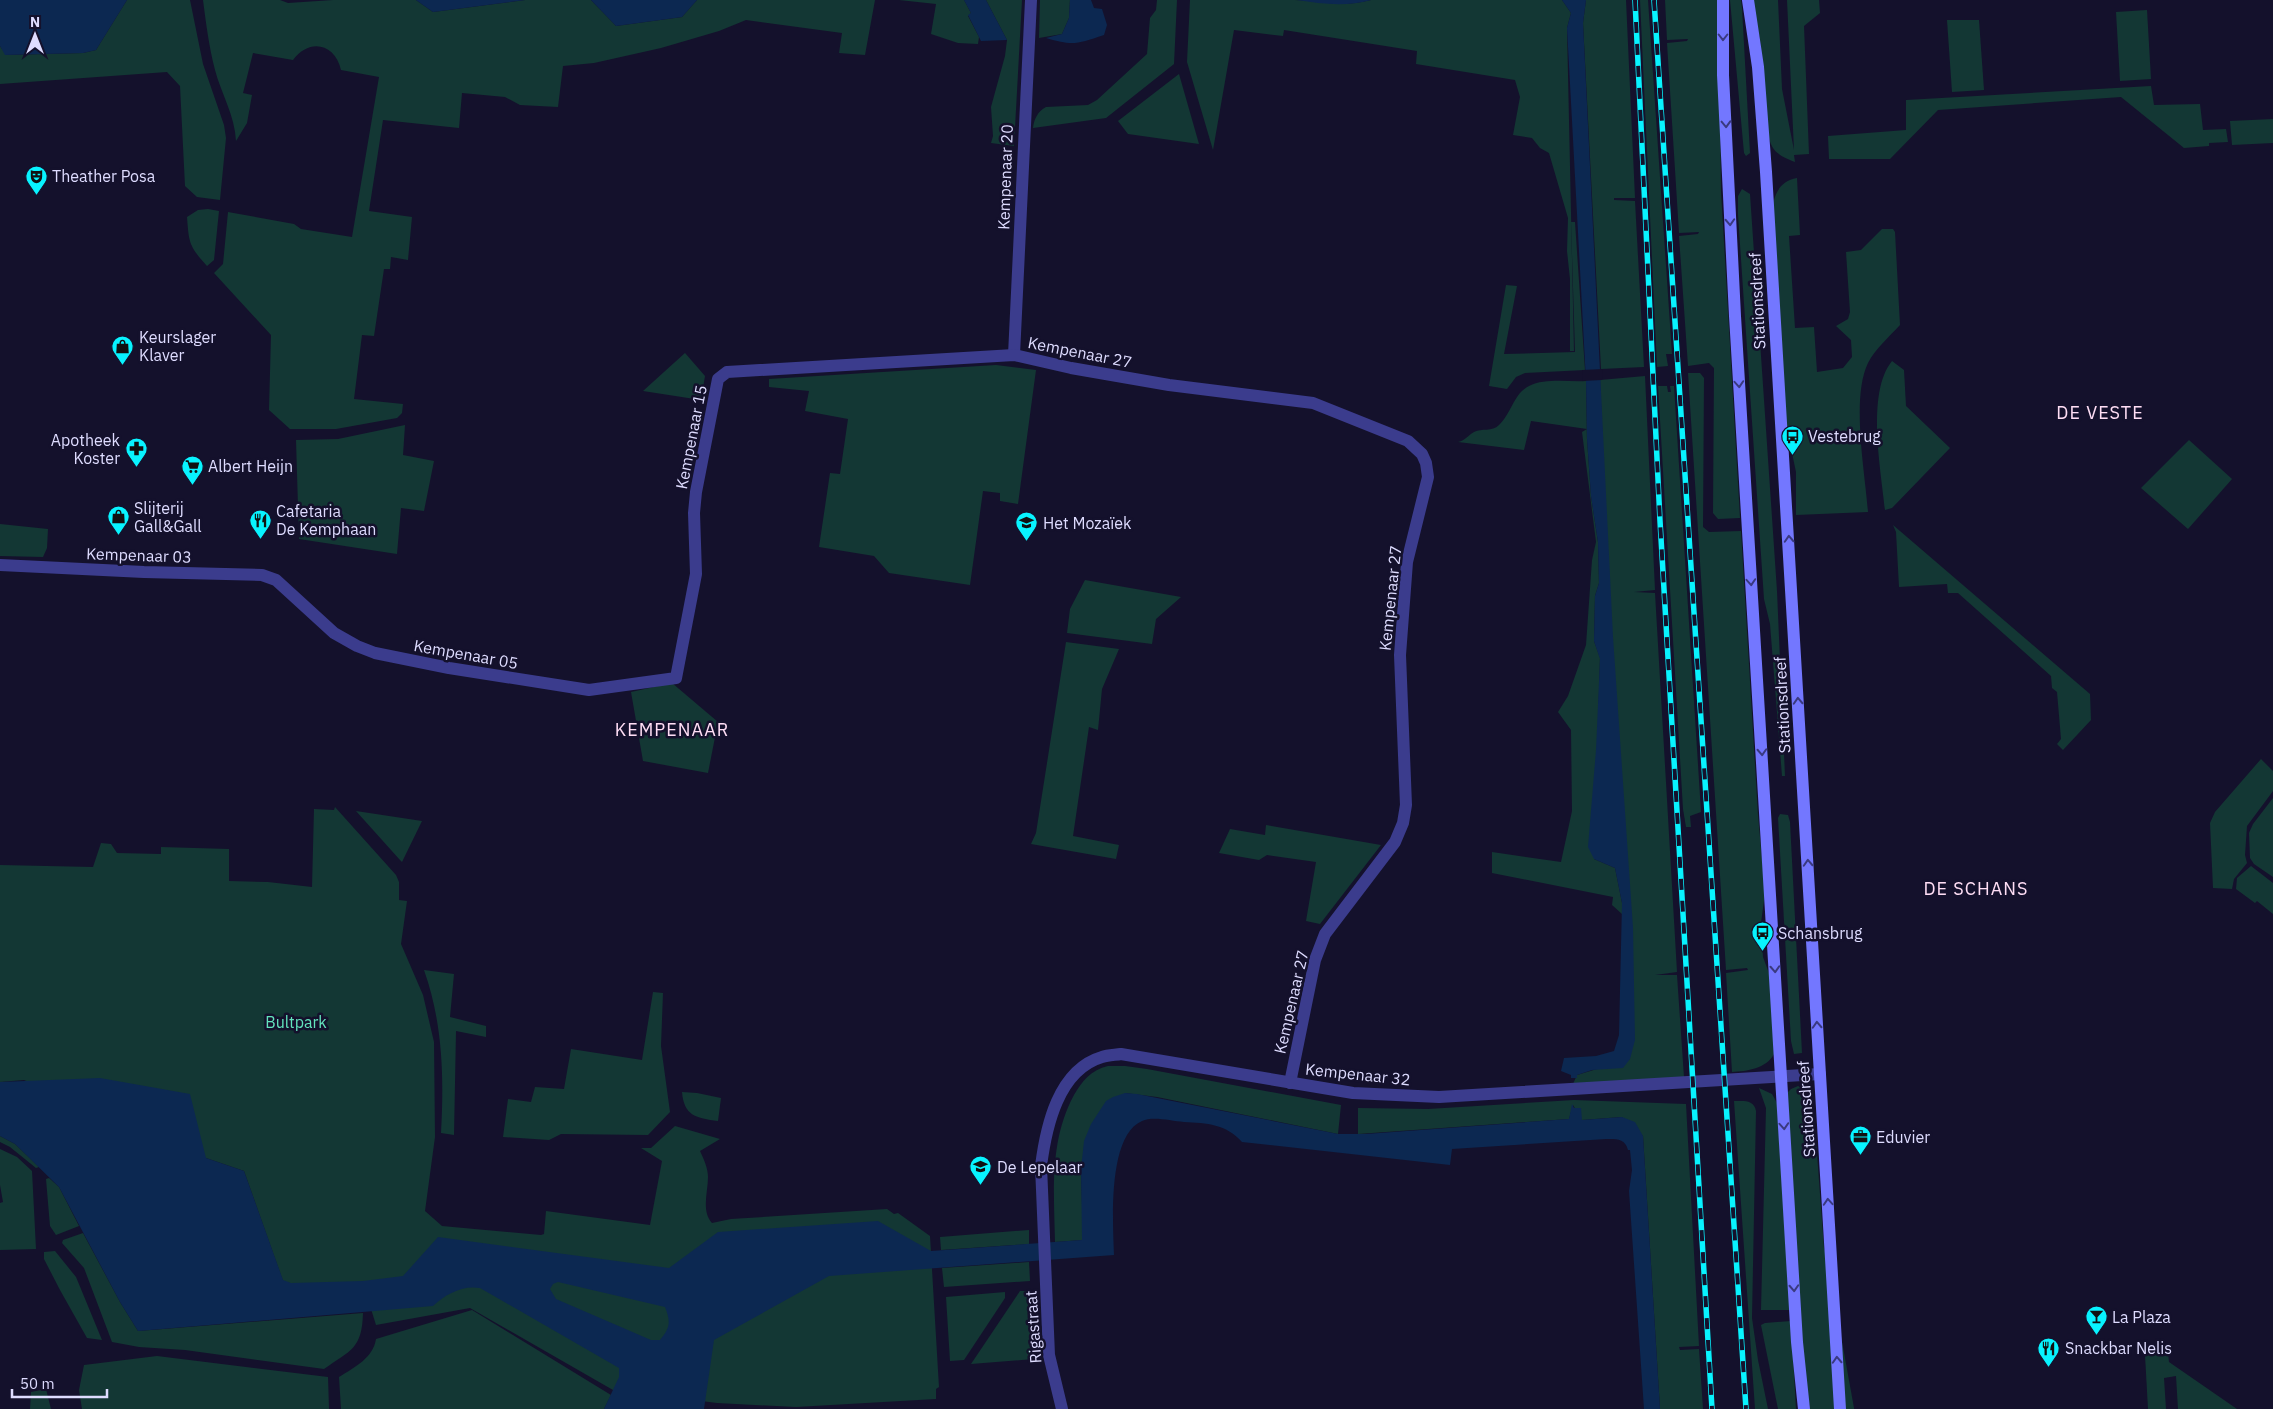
<svg xmlns="http://www.w3.org/2000/svg" width="2273" height="1409" viewBox="0 0 2273 1409" font-family="'IBM Plex Sans',sans-serif">
<rect width="100%" height="100%" fill="#14112c"/>
<!-- green -->
<g fill="#133734">
<path d="M127,0H190L203,64L224,125L226,138L220,200L197,197L185,186L180,86L167,72L0,84V46L6,55L83,53L96,50Z"/>
<path d="M203,0H280L288,3L333,0H416L433,12L525,0H591L616,26L682,17L697,0H875L865,55L839,53L842,33L746,20L719,31L661,48L594,63L563,66L558,107L520,105L505,97L462,93L459,128L383,120L369,211L412,217L408,260L391,257L390,269H384L374,336L362,335L354,399L403,404L402,413L397,418L336,429H290L269,410L271,335L214,273L223,264L228,212L294,224L301,229L352,237L379,77L341,70C335,43 309,38 293,60L253,53L243,93L252,95L247,123L236,141C235,116 221,93 215,70C209,47 206,23 203,0Z"/>
<path d="M899,0H964L971,13L968,16L979,37L978,44L958,43L931,34L936,4Z"/>
<path d="M986,0H1022L1014,146L991,143L993,136L991,107L1005,56L1007,40Z"/>
<path d="M1040,0H1070L1069,18L1062,34L1039,38Z"/>
<path d="M1157,0H1177L1174,64L1106,118L1033,128C1034,119 1038,111 1046,107L1088,105L1097,100L1147,54L1150,18L1156,10Z"/>
<path d="M1190,0C1225,0 1260,0 1294,0C1323,1 1340,8 1371,0H1562L1571,13L1567,28L1574,351H1570V279L1567,251L1568,218L1549,153L1540,148L1532,138L1513,135L1520,97L1515,80L1416,64L1417,51L1284,30L1283,36L1234,30L1213,150L1187,62Z"/>
<path d="M1586,0H1626L1635,198H1614V200L1635,201L1644,367L1601,369L1583,23Z"/>
<path d="M1640,0H1648L1672,354H1666L1668,366L1657,367Z"/>
<path d="M1665,0H1719L1721,191L1740,518L1718,519L1713,513L1714,368L1709,363L1688,366L1679,236L1698,234L1699,232L1679,233L1667,43L1687,41L1688,39L1667,40Z"/>
<path d="M1730,0H1741L1742,8L1750,153L1746,156L1744,153Z"/>
<path d="M1752,0H1778L1782,89L1794,150L1787,0H1819L1820,13L1804,26L1809,154L1794,155L1795,162C1776,154 1772,152 1767,131L1760,39Z"/>
<path d="M2147,10L2151,79L2120,81L2116,12Z"/>
<path d="M1947,20H1979L1984,90L1952,92Z"/>
<path d="M1179,74L1199,144L1128,134L1118,121Z"/>
<path d="M2151,86L2154,105L2200,104L2203,130L2226,129L2228,142L2209,143V146L2184,148L2121,97L1938,110L1890,159H1829L1828,136L1906,130V100Z"/>
<path d="M2273,119V143L2232,145L2230,121Z"/>
<path d="M1797,178L1800,235L1789,236L1795,328L1814,327L1817,372L1843,368L1852,357L1851,340L1836,326L1848,319L1850,312L1846,252L1861,250L1882,229H1893L1895,232L1900,325C1890,336 1875,349 1868,363C1851,398 1865,472 1868,512L1796,515V472L1785,420L1773,203C1777,189 1782,181 1797,178Z"/>
<path d="M1742,189L1750,194L1777,591L1785,776H1782L1770,624L1764,599L1738,215V196Z"/>
<path d="M208,209L219,211L214,260L207,266C189,246 189,243 187,217L198,210Z"/>
<path d="M1571,222H1575L1585,370L1525,373L1516,377L1507,389L1489,386L1506,285L1517,286L1504,354L1575,352Z"/>
<path d="M685,353L705,376L701,400L643,391Z"/>
<path d="M1892,361L1904,370L1906,406L1950,448L1892,508L1885,510C1881,469 1866,393 1892,361Z"/>
<path d="M996,365L1036,370L1018,504L1000,501V493L983,491L970,585L889,573L874,556L819,547L830,473L840,474L848,419L805,411L809,391L769,387V379Z"/>
<path d="M1688,373H1700L1704,378L1703,527L1709,532L1741,531L1758,815L1765,893L1761,923L1763,957L1770,976L1774,1054C1766,1069 1747,1071 1732,1072L1726,973L1748,970L1747,968L1726,970Z"/>
<path d="M1645,376L1655,590L1634,592L1655,593L1677,972L1655,975H1677L1684,1077L1573,1084L1577,1075L1630,1059L1600,380Z"/>
<path d="M1586,381L1587,439L1591,496L1598,542L1599,583L1595,596L1594,641L1600,658L1594,859L1615,868L1622,903V914L1612,905L1613,897L1492,873V852L1561,862L1572,811L1571,730L1558,712L1568,696L1586,645L1592,560L1596,542L1582,432L1587,429L1531,421L1524,450L1458,442C1466,440 1467,436 1474,432C1482,428 1492,432 1499,425C1511,414 1514,393 1529,386C1545,378 1568,382 1586,381Z"/>
<path d="M1658,386H1667L1668,392H1671L1670,386H1674L1701,812L1690,816L1691,827H1686L1683,809Z"/>
<path d="M405,425L403,455L434,461L424,511L401,508L397,554L299,539L296,440L338,439Z"/>
<path d="M2189,440L2232,479L2188,529L2141,488Z"/>
<path d="M0,524L48,529L47,548L43,557L0,556Z"/>
<path d="M1893,525L2090,694L2091,720L2063,750L2057,744L2061,739L2057,692L2052,688L2051,676L1958,593H1948L1947,584L1899,587L1896,532Z"/>
<path d="M1085,580L1181,597L1156,619L1152,644L1067,633L1070,609Z"/>
<path d="M1066,642L1119,649L1102,689L1098,730L1089,727L1073,836L1119,845L1116,859L1031,844L1036,833Z"/>
<path d="M672,683L718,722L708,773L643,761L631,692Z"/>
<path d="M2261,759L2273,771V791L2247,826L2245,855L2247,863L2234,879L2232,889L2213,888L2210,823L2215,812Z"/>
<path d="M2273,798V877L2254,864L2250,858L2249,833L2253,824Z"/>
<path d="M335,807L396,875L399,882V900L407,901L401,944L423,995L434,1042L435,1137L425,1211L442,1226L541,1235L544,1234L546,1211L650,1225L662,1161L641,1148H651L675,1126L720,1139L700,1151C704,1160 708,1168 708,1177C708,1192 701,1211 712,1223L731,1219L887,1209L894,1214L898,1213L930,1236L939,1387L936,1389V1399L796,1407L717,1403L613,1390L470,1308L376,1325L371,1309L283,1281L244,1171L206,1158L24,1080L0,1082V865L93,867L101,843L111,844L117,853L161,854V847L229,849V881L268,882L312,887L314,809L334,810Z"/>
<path d="M356,811L422,821L402,862L400,860Z"/>
<path d="M1780,814L1788,815L1790,822L1802,1053L1794,1054L1791,1041L1778,818Z"/>
<path d="M1266,825L1381,845L1320,924L1306,921L1316,862L1267,855L1259,860L1219,853L1230,829L1265,835Z"/>
<path d="M2251,866L2273,883V914L2257,901L2255,903L2236,889L2237,878Z"/>
<path d="M424,970L454,974L450,1017L486,1026V1037L456,1031L454,1135L441,1133C444,1077 443,1024 424,970Z"/>
<path d="M653,992L663,993L661,1046L670,1112L648,1135L561,1134L549,1140L503,1137L508,1099L531,1102L535,1087L564,1089L571,1049L642,1060Z"/>
<path d="M1108,1066H1125L1147,1069L1341,1105L1338,1134L1157,1097L1125,1093L1081,1169L1083,1240L1055,1242C1054,1192 1049,1141 1074,1095C1082,1081 1091,1070 1108,1066Z"/>
<path d="M1798,1086L1809,1092L1814,1113L1824,1248L1828,1260L1836,1409H1810L1803,1362L1786,1094L1791,1089Z"/>
<path d="M1759,1088L1772,1094L1777,1103L1790,1310H1761L1766,1108Z"/>
<path d="M682,1092L697,1093L721,1098L718,1121C696,1118 684,1116 682,1092Z"/>
<path d="M1574,1100L1686,1104L1699,1346L1679,1347L1680,1350L1699,1349L1703,1409H1660L1643,1136L1622,1117L1582,1120L1573,1105L1569,1119L1358,1134V1108L1428,1109Z"/>
<path d="M1734,1101C1743,1101 1754,1099 1756,1111L1752,1318L1758,1360L1768,1409H1755Z"/>
<path d="M0,1136L15,1144L39,1167L36,1168L10,1147L0,1142Z"/>
<path d="M0,1149L17,1157L32,1171L36,1249L0,1250V1203L3,1202L0,1185Z"/>
<path d="M49,1178L59,1187L79,1226L56,1235L50,1226L46,1179Z"/>
<path d="M1029,1230V1244L941,1250L940,1237Z"/>
<path d="M83,1233L120,1302L138,1331L363,1313C362,1349 351,1350 324,1369L185,1350L139,1347L112,1342L84,1268L62,1243L63,1240Z"/>
<path d="M55,1251L76,1277L102,1340L87,1338L60,1290L44,1259V1252Z"/>
<path d="M1029,1262L1030,1281L944,1287L942,1268Z"/>
<path d="M1020,1291H1031L1034,1359L971,1364Z"/>
<path d="M1005,1292V1298L964,1360L950,1361L946,1297Z"/>
<path d="M472,1310L611,1395L604,1409H341L339,1377C355,1367 373,1358 376,1339Z"/>
<path d="M1791,1321L1796,1409H1778L1761,1325L1765,1323Z"/>
<path d="M1839,1325L1854,1408V1409H1844Z"/>
<path d="M2168,1353L2169,1362L2237,1409H2178L2176,1376L2164,1378L2166,1409H2148L2145,1355Z"/>
<path d="M157,1356L328,1377L329,1409H82L79,1390L84,1365Z"/>
<path d="M46,1389L51,1409H30L31,1392Z"/>
</g>
<!-- water -->
<g fill="#0c2851" fill-rule="evenodd">
<path d="M0,0H127L96,50L83,53L5,55L0,46Z"/>
<path d="M416,0H525L433,12Z"/>
<path d="M591,0H697L682,17L616,26Z"/>
<path d="M964,0H986L1007,40L981,41L968,15L971,13Z"/>
<path d="M1070,0H1091L1094,8L1102,9L1107,25L1104,35C1077,44 1073,46 1046,38L1062,34L1069,18Z"/>
<path d="M1297,0H1371C1346,7 1322,4 1297,0Z"/>
<path d="M1562,0H1586L1583,23L1613,637L1633,928L1635,1040L1630,1059L1623,1068L1592,1070L1577,1075V1078H1571V1075L1561,1071L1564,1058L1596,1056L1614,1051L1619,1035L1622,903L1615,868L1594,859L1588,847L1596,750L1600,659L1594,641L1595,596L1599,583L1598,542L1591,496L1587,439L1586,381L1567,28L1571,13Z"/>
<path d="M100,1078L190,1094L206,1158L244,1171L283,1280L291,1283L363,1281L403,1276L438,1237L669,1268L718,1232L878,1221L931,1251L1082,1240L1081,1169L1084,1141L1091,1124L1106,1101L1113,1097L1125,1093L1137,1094L1338,1134H1366L1569,1119L1572,1104L1574,1108H1581L1582,1120L1622,1117L1635,1122L1643,1136L1660,1409H1644L1629,1191L1632,1170L1630,1150H1628C1625,1138 1616,1139 1606,1139L1452,1149L1450,1165L1242,1142C1226,1124 1207,1123 1184,1122C1171,1121 1153,1116 1142,1121C1107,1136 1113,1224 1114,1255L829,1276L714,1340L704,1409H604L619,1377V1368L480,1288C462,1285 446,1294 433,1306L138,1331L120,1302L59,1187L15,1144L0,1136V1082ZM558,1282L665,1307C671,1322 670,1328 660,1340H651L556,1299L550,1289L553,1284Z"/>
</g>
<!-- pier -->
<path fill="#14112c" d="M1603,369L1602,380L1583,381L1582,370Z"/>
<g fill="none" stroke-linecap="round" stroke-linejoin="round">
<!-- tertiary -->
<g stroke="#3b3c8d" stroke-width="12">
<path d="M1014,355L1031,0"/>
<path d="M0,565L144,572L262,575L276,580L334,633L357,646L375,653L449,668L589,690L676,678L696,574L694,513L696,492L718,379L727,372L1014,355L1071,368L1169,385L1313,403L1408,441L1422,454L1426,463L1428,477L1407,562L1400,655L1406,805L1403,823L1395,842L1325,934L1315,960L1290,1083"/>
<path d="M1062,1409L1049,1355L1041,1166C1046,1127 1058,1070 1102,1057C1108,1055 1115,1055 1121,1054L1353,1093L1439,1097L1820,1074"/>
</g>
<!-- secondary -->
<g stroke="#7377ff" stroke-width="12">
<path d="M1723,0V75L1735,316L1797,1342L1804,1409"/>
<path d="M1748,0L1758,67L1766,172L1840,1409"/>
</g>
<defs>
<g id="rail">
<path d="M1635,0L1660,521L1712,1409"/>
<path d="M1654,0L1746,1409"/>
</g>
</defs>
<!-- rail casing -->
<use href="#rail" stroke="#08f3ff" stroke-width="5.5"/>
<!-- rail -->
<use href="#rail" stroke="#14112c" stroke-width="4" stroke-dasharray="11" stroke-linecap="butt"/>
</g>
<!-- one-way arrows -->
<defs><path id="oneway-chevron" d="M-2-3.5L2.5 0L-2 3.5" fill="none" stroke-width="1.6" stroke-linecap="round" stroke-linejoin="round" transform="scale(1.25)"/></defs>
<g stroke="#3a3a80">
<use href="#oneway-chevron" transform="translate(1723 37) rotate(90)"/>
<use href="#oneway-chevron" transform="translate(1726 124) rotate(88)"/>
<use href="#oneway-chevron" transform="translate(1730 222) rotate(87)"/>
<use href="#oneway-chevron" transform="translate(1739 384) rotate(86)"/>
<use href="#oneway-chevron" transform="translate(1789 539) rotate(-93)"/>
<use href="#oneway-chevron" transform="translate(1751 582) rotate(86)"/>
<use href="#oneway-chevron" transform="translate(1798 701) rotate(-93)"/>
<use href="#oneway-chevron" transform="translate(1762 752) rotate(87)"/>
<use href="#oneway-chevron" transform="translate(1808 863) rotate(-93)"/>
<use href="#oneway-chevron" transform="translate(1775 969) rotate(87)"/>
<use href="#oneway-chevron" transform="translate(1817 1025) rotate(-93)"/>
<use href="#oneway-chevron" transform="translate(1784 1126) rotate(86)"/>
<use href="#oneway-chevron" transform="translate(1828 1202) rotate(-94)"/>
<use href="#oneway-chevron" transform="translate(1794 1288) rotate(87)"/>
<use href="#oneway-chevron" transform="translate(1837 1360) rotate(-93)"/>
</g>
<!-- icons -->
<defs>
<symbol id="theatre-pin" viewBox="-11 -11 22 30"><path d="M0 17L-7.5 6A9.5 9.5 0 1 1 7.5 6Z" fill="#08f3ff" stroke="#14112c"/><path d="M-5-5.5Q0-4 5-5.5V0Q5 5 0 6Q-5 5-5 0ZM-3.3-2.5H-1v1.5H-3.3ZM1-2.5H3.3v1.5H1ZM-2.8 1Q0 5.5 2.8 1Z" fill="#111"/></symbol>
<symbol id="shop-pin" viewBox="-11 -11 22 30"><path d="M0 17L-7.5 6A9.5 9.5 0 1 1 7.5 6Z" fill="#08f3ff" stroke="#14112c"/><path d="M-5-2.5h2.3a2.7 3.5 0 0 1 5.4 0H5L5.5 6h-11ZM-1.5-2.5h3a1.5 2.3 0 0 0-3 0Z" fill="#111"/></symbol>
<symbol id="bus-pin" viewBox="-11 -11 22 30"><path d="M0 17L-7.5 6A9.5 9.5 0 1 1 7.5 6Z" fill="#08f3ff" stroke="#14112c"/><path d="M-5-6H5V4H4V6H2V4H-2V6H-4V4H-5ZM-3.5-4V0h7V-4ZM-3.5 1.2v1.5H-2V1.2ZM2 1.2v1.5H3.5V1.2Z" fill="#111"/></symbol>
<symbol id="pharmacy-pin" viewBox="-11 -11 22 30"><path d="M0 17L-7.5 6A9.5 9.5 0 1 1 7.5 6Z" fill="#08f3ff" stroke="#14112c"/><path d="M-2-6h4v4h4v4h-4v4h-4v-4h-4v-4h4Z" fill="#111"/></symbol>
<symbol id="supermarket-pin" viewBox="-11 -11 22 30"><path d="M0 17L-7.5 6A9.5 9.5 0 1 1 7.5 6Z" fill="#08f3ff" stroke="#14112c"/><path d="M-6-5.5h2.5l.6 2H6L4.5 2H-2.5L-4.4-4H-6ZM-1.5 3.2a1.3 1.3 0 1 0 .1 0ZM3 3.2a1.3 1.3 0 1 0 .1 0Z" fill="#111"/></symbol>
<symbol id="restaurant-pin" viewBox="-11 -11 22 30"><path d="M0 17L-7.5 6A9.5 9.5 0 1 1 7.5 6Z" fill="#08f3ff" stroke="#14112c"/><path d="M-5-6h1v4h1v-4h1v4h1v-4h1v5L-1.5 .5V6h-2V.5L-5-1ZM5-6V6H3V1.5H1.5Q1.5-4 5-6Z" fill="#111"/></symbol>
<symbol id="school-pin" viewBox="-11 -11 22 30"><path d="M0 17L-7.5 6A9.5 9.5 0 1 1 7.5 6Z" fill="#08f3ff" stroke="#14112c"/><path d="M0-5L7-2L0 1L-7-2ZM-4 1L0 2.5L4 1V4Q0 6-4 4Z" fill="#111"/></symbol>
<symbol id="office-pin" viewBox="-11 -11 22 30"><path d="M0 17L-7.5 6A9.5 9.5 0 1 1 7.5 6Z" fill="#08f3ff" stroke="#14112c"/><path d="M-6-3h4V-5.5h4V-3h4V5H-6ZM-1-4.5V-3h2v-1.5ZM-6 0V1H6V0Z" fill="#111"/></symbol>
<symbol id="bar-pin" viewBox="-11 -11 22 30"><path d="M0 17L-7.5 6A9.5 9.5 0 1 1 7.5 6Z" fill="#08f3ff" stroke="#14112c"/><path d="M-6-5H6L.8 .8V4.5H3.5V6h-7V4.5H-.8V.8Z" fill="#111"/></symbol>
</defs>
<g fill-rule="evenodd">
<use href="#theatre-pin" x="24" y="164" width="25" height="34"/>
<use href="#shop-pin" x="110" y="334" width="25" height="34"/>
<use href="#bus-pin" x="1780" y="424" width="25" height="34"/>
<use href="#pharmacy-pin" x="124" y="436" width="25" height="34"/>
<use href="#supermarket-pin" x="180" y="454" width="25" height="34"/>
<use href="#shop-pin" x="106" y="504" width="25" height="34"/>
<use href="#restaurant-pin" x="248" y="508" width="25" height="34"/>
<use href="#school-pin" x="1014" y="510" width="25" height="34"/>
<use href="#bus-pin" x="1750" y="920" width="25" height="34"/>
<use href="#office-pin" x="1848" y="1124" width="25" height="34"/>
<use href="#school-pin" x="968" y="1154" width="25" height="34"/>
<use href="#bar-pin" x="2084" y="1304" width="25" height="34"/>
<use href="#restaurant-pin" x="2036" y="1336" width="25" height="34"/>
</g>
<g text-anchor="middle" stroke-width="5" stroke-linejoin="round" paint-order="stroke">
<!-- poi labels -->
<g font-size="16" fill="#dedcff" stroke="#14112c" text-anchor="start">
<text x="52" y="182">Theather Posa</text>
<text x="139" y="343">Keurslager<tspan x="139" dy="18">Klaver</tspan></text>
<text x="1808" y="442">Vestebrug</text>
<text x="120" y="446" text-anchor="end">Apotheek<tspan x="120" dy="18">Koster</tspan></text>
<text x="208" y="472">Albert Heijn</text>
<text x="134" y="514">Slijterij<tspan x="134" dy="18">Gall&amp;Gall</tspan></text>
<text x="276" y="517">Cafetaria<tspan x="276" dy="18">De Kemphaan</tspan></text>
<text x="1043" y="529">Het Mozaïek</text>
<text x="1778" y="939">Schansbrug</text>
<text x="1876" y="1143">Eduvier</text>
<text x="997" y="1173">De Lepelaar</text>
<text x="2112" y="1323">La Plaza</text>
<text x="2065" y="1354">Snackbar Nelis</text>
</g>
<!-- street labels -->
<g font-size="16" fill="#dedcff" stroke="#14112c">
<text transform="translate(1005 177) rotate(-88)" y="6">Kempenaar 20</text>
<text transform="translate(1757 301) rotate(-93)" y="6">Stationsdreef</text>
<text transform="translate(1080 352) rotate(11)" y="6">Kempenaar 27</text>
<text transform="translate(691 437) rotate(-79)" y="6">Kempenaar 15</text>
<text transform="translate(139 555) rotate(2)" y="6">Kempenaar 03</text>
<text transform="translate(1390 598) rotate(-84)" y="6">Kempenaar 27</text>
<text transform="translate(466 654) rotate(10)" y="6">Kempenaar 05</text>
<text transform="translate(1782 705) rotate(-93)" y="6">Stationsdreef</text>
<text transform="translate(1291 1002) rotate(-77)" y="6">Kempenaar 27</text>
<text transform="translate(1358 1074) rotate(6)" y="6">Kempenaar 32</text>
<text transform="translate(1806 1109) rotate(-94)" y="6">Stationsdreef</text>
<text transform="translate(1033 1327) rotate(-94)" y="6">Rigastraat</text>
</g>
<!-- park labels -->
<g font-size="16" fill="#63e4bd" stroke="#14112c">
<text x="296" y="1028">Bultpark</text>
</g>
<!-- neighbourhood labels -->
<g font-size="18" letter-spacing="1" fill="#ffdef5" stroke="#14112c">
<text x="2100" y="419">DE VESTE</text>
<text x="672" y="736">KEMPENAAR</text>
<text x="1976" y="895">DE SCHANS</text>
</g>
</g>
<!-- north arrow -->
<g transform="translate(35 35)" stroke="#14112c" stroke-width="4" paint-order="stroke">
<path d="M0-4L9 19L0 12L-9 19Z" fill="#dedcff"/>
<text y="-8" font-size="14" font-weight="bold" text-anchor="middle" fill="#dedcff">N</text>
</g>
<!-- scale -->
<path d="M12 1389v8h95v-8" fill="none" stroke="#dedcff" stroke-width="2.5"/>
<text x="20" y="1389" font-size="15" fill="#dedcff" stroke="#14112c" stroke-width="4" paint-order="stroke">50 m</text>
</svg>
